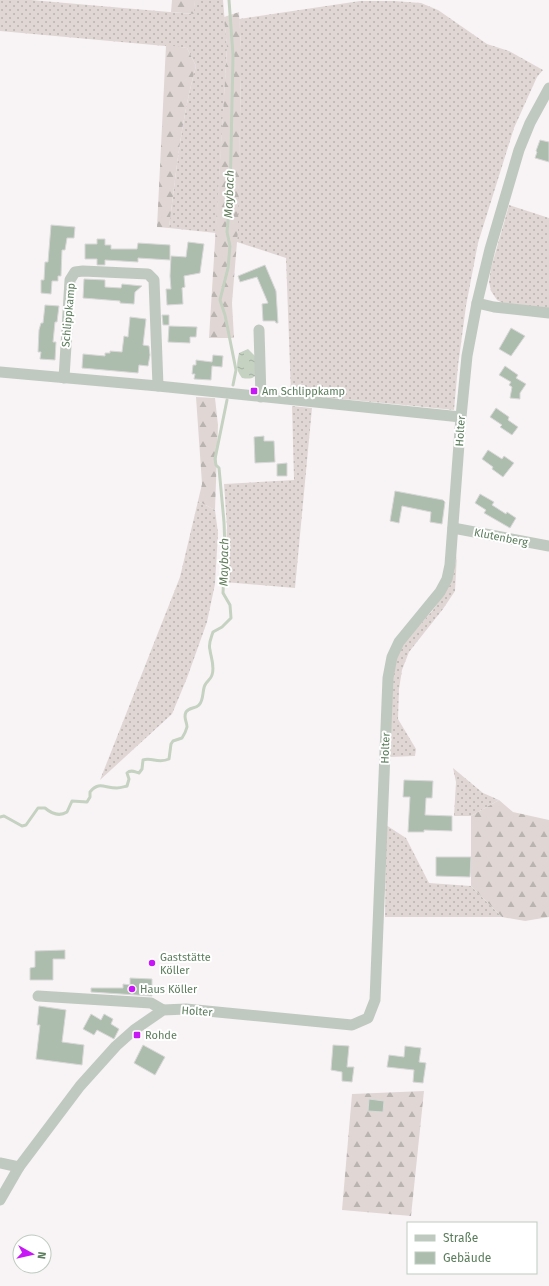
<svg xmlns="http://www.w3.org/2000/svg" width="549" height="1286" viewBox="0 0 549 1286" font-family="'Fira Sans',sans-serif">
<defs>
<pattern id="grass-dots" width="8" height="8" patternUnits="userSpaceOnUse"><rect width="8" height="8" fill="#e0d7d5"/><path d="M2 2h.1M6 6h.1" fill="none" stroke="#b9b4b0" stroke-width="1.8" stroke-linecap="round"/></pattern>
<pattern id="forest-firs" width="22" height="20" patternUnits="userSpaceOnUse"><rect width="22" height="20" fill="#e0d7d5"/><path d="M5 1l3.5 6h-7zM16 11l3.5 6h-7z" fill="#b9b4b0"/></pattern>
<pattern id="water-ripples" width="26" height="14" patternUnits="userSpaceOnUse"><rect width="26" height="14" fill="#c5d1c1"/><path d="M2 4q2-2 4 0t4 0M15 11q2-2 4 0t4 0" fill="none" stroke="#a3afa0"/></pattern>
</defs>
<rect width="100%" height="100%" fill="#f8f4f6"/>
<!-- grass -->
<g fill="url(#grass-dots)">
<path d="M0,0H31L193,14L195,0H223L227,48L216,233L169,228C176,174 181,119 196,66L187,48L0,31Z"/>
<path d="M360,1H394L421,3L438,10L487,44L509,51L543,70L537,77L514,128L478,243L466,306L458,366L454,410L291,394L286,258L237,242L241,75V47L239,19Z"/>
<path d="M509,205L549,218V309L504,304L497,300L491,291L489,282L491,268Z"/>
<path d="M292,406L312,408L295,588L224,582L227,527L224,484L294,480Z"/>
<path d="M198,501L215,510L218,533L215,584L207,622L187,678L172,714L100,780L180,577Z"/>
<path d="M457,555L455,591L443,609L409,652L402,670L399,689L398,719L416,749L415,756L389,757L392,672L401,646L433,610L449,586L454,572Z"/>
<path d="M453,768L483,793L499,800L471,816H454L456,782Z"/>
<path d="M386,825L406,838L429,883L471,886L502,917H385Z"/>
</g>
<!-- forest -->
<g fill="url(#forest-firs)">
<path d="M172,0H195L194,14L171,12Z"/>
<path d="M239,12L241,47V75L238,230L232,303L234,338H209L227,48L224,17Z"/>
<path d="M166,45L187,48L196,66C181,119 176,174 169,228L157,227Z"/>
<path d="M196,397L215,398L218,425L215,510L198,501L202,484Z"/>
<path d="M499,800L513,812L549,820V917L525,921L502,917L471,886V816Z"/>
<path d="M424,1091L411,1216L342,1210L352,1094Z"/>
</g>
<!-- water -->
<path fill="url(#water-ripples)" d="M248,349L256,357L257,374C253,379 249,379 242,378C235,369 237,363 239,353Z"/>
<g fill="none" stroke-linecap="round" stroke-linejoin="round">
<!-- stream -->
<g stroke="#c5d1c1" stroke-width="3">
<path d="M229,0L233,55L230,198L227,232L230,246L228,268L220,300L225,315L236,370L233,385"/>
<path d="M0,817L4,816L22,826L26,825L38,808H45C52,814 59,817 67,812L72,801L87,802L90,797V792C99,781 104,788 117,788C120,788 123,787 127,786L129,779L127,773C131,769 135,772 139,773L142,769L143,760C152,757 158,764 169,759L171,744L173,741L182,738C184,735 186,731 187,727C187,721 183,718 186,712C189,707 195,709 199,705C204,700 202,691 205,685C207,681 211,679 212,675C215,666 211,658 210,650C208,644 211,638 213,632L222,627L231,618L230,605L223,593L225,550L224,522L219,468L216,465L215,459L227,400"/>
</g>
</g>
<!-- building -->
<g fill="#adbdad" stroke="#d9d7d8">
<path d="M540,140L549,142V162L535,158L537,152L536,151Z"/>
<path d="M51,225L75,227L74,238H67L65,250H62L61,276H58V281H52L51,294L41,293V280H44L45,262H48Z"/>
<path d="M97,239H105V245H111V249H137L138,243L170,245V260L138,258V262L105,260V265H97V259H85V244H97Z"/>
<path d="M188,242L204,244L200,273L184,276L185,287L182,288L183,304L167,305L166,289H171L170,276L171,256L186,257Z"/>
<path d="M265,265L276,291L278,323H276L275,321H263L262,304L268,303L257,277L240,282L238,276Z"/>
<path d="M84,279L105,280V287L121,288L122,284L142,286L135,292L134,304L120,303V301L83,298Z"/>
<path d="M45,305L59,306L57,322H55L53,342H56L55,360L40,359L41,352H38L39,330L41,323H43Z"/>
<path d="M162,315H169V325H163Z"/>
<path d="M130,317L146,319L143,345L149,346L150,355L148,366L139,365L138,373L82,368L83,354L105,356V353H110V351L122,352L124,336L128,337Z"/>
<path d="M169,326L197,327L196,337H190V343L168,342Z"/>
<path d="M511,328L525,336L511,356L499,349Z"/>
<path d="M213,355L223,356L222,367L212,366L211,380L194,379L195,374H192L193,365H196V360L212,362Z"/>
<path d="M505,366L518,375L516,378L526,384L520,393V399L510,398L512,387L509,385L511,382L499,375Z"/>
<path d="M496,408L509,417L508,420L518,427L512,435L500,427L502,425L490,417Z"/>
<path d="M264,436V441H274L275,462L255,463L254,437Z"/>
<path d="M488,450L502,459L504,456L514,463L503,477L492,469L493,467L482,459Z"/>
<path d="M287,463V476H277V464Z"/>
<path d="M395,491L443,500L445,502L442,524L430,522L431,512L402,506L399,523L390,521Z"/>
<path d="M480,494L494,502L492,505L506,514L507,512L516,518L510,528L484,513L486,510L475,503Z"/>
<path d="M404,780L433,781L432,798H426L425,815L452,816V831L424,830V832H408L410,797H403Z"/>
<path d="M436,857H471L470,877L436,876Z"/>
<path d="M65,950V959H53V980H30V968L35,967V951Z"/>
<path d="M130,978L152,979V996L91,992V988H123V984L130,985Z"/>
<path d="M39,1006L66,1010L62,1042L84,1045L82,1065L36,1059L40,1025H37Z"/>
<path d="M91,1014L101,1020L104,1014L113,1019L111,1024L119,1029L114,1039L97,1030L94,1035L83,1029Z"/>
<path d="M143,1045L165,1057L155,1075L134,1063Z"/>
<path d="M333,1045L349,1046L347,1067H354L352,1082L342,1081V1072L331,1070Z"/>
<path d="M405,1046L421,1048L419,1062L426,1063L423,1083L413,1082L414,1070L387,1067L389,1055L404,1057Z"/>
<path d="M369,1099L384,1101L383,1112L368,1111Z"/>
</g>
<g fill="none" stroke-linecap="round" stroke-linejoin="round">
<!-- minor -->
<g stroke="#c0c9c0" stroke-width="11">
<path d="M477,303L494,307L549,313"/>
<path d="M259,330L261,397"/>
<path d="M0,372L158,386L461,417"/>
<path d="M64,378L70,280L75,272L83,271L148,274L154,280L158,386"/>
<path d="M453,528L549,546"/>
<path d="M38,996L151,1003L163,1010"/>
<path d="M0,1163L19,1167"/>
<path d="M0,1200L19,1167L80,1086L116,1046L134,1030L163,1010L186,1009L352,1025L368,1018L375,1000L388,678L392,657L399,642L440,592L447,579L450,565L461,417L467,356L477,303L490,249L519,150L530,123L549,88"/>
</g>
</g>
<!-- markers -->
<g fill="#c717f6" stroke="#fff" stroke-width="1.5">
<rect x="250" y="387" width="8" height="8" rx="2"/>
<circle cx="152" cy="963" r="4"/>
<circle cx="132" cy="989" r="4"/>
<rect x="133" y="1031" width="8" height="8" rx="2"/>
</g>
<g text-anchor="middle" stroke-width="4" stroke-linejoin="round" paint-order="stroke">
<!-- street labels -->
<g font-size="11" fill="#5b7d5c" stroke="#fff">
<text transform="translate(68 315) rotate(-85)" y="4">Schlippkamp</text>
<text transform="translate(460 431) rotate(-86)" y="4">Holter</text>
<text transform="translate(501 537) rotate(11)" y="4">Klutenberg</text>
<text transform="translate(385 748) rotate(-88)" y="4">Holter</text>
<text transform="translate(197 1011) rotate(4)" y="4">Holter</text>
</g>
<!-- poi labels -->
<g font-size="11" fill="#5b7d5c" stroke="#fff" text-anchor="start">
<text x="262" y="395">Am Schlippkamp</text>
<text x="160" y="961">Gaststätte<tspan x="160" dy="13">Köller</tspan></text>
<text x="140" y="993">Haus Köller</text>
<text x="145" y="1039">Rohde</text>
</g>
<!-- water labels -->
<g font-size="12" font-style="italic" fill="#607d5a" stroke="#fff">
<text transform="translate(229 194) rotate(-88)" y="4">Maybach</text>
<text transform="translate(224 562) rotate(-89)" y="4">Maybach</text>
</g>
</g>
<!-- legend -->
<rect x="407" y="1222" width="130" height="52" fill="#ffffff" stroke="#bdcbbe"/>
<rect x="415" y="1235" width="20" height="6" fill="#c0c9c0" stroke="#bdcbbe"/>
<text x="443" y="1242" font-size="12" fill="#5b7d5c">Straße</text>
<rect x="415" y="1252" width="20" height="12" fill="#adbdad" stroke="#bdcbbe"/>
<text x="443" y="1262" font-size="12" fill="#5b7d5c">Gebäude</text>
<!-- north arrow -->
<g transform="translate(32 1254) rotate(98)"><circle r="19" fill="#ffffff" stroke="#bdcbbe"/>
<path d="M0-3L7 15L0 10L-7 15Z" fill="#c717f6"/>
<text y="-6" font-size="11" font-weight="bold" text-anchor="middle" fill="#5b7d5c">N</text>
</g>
</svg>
